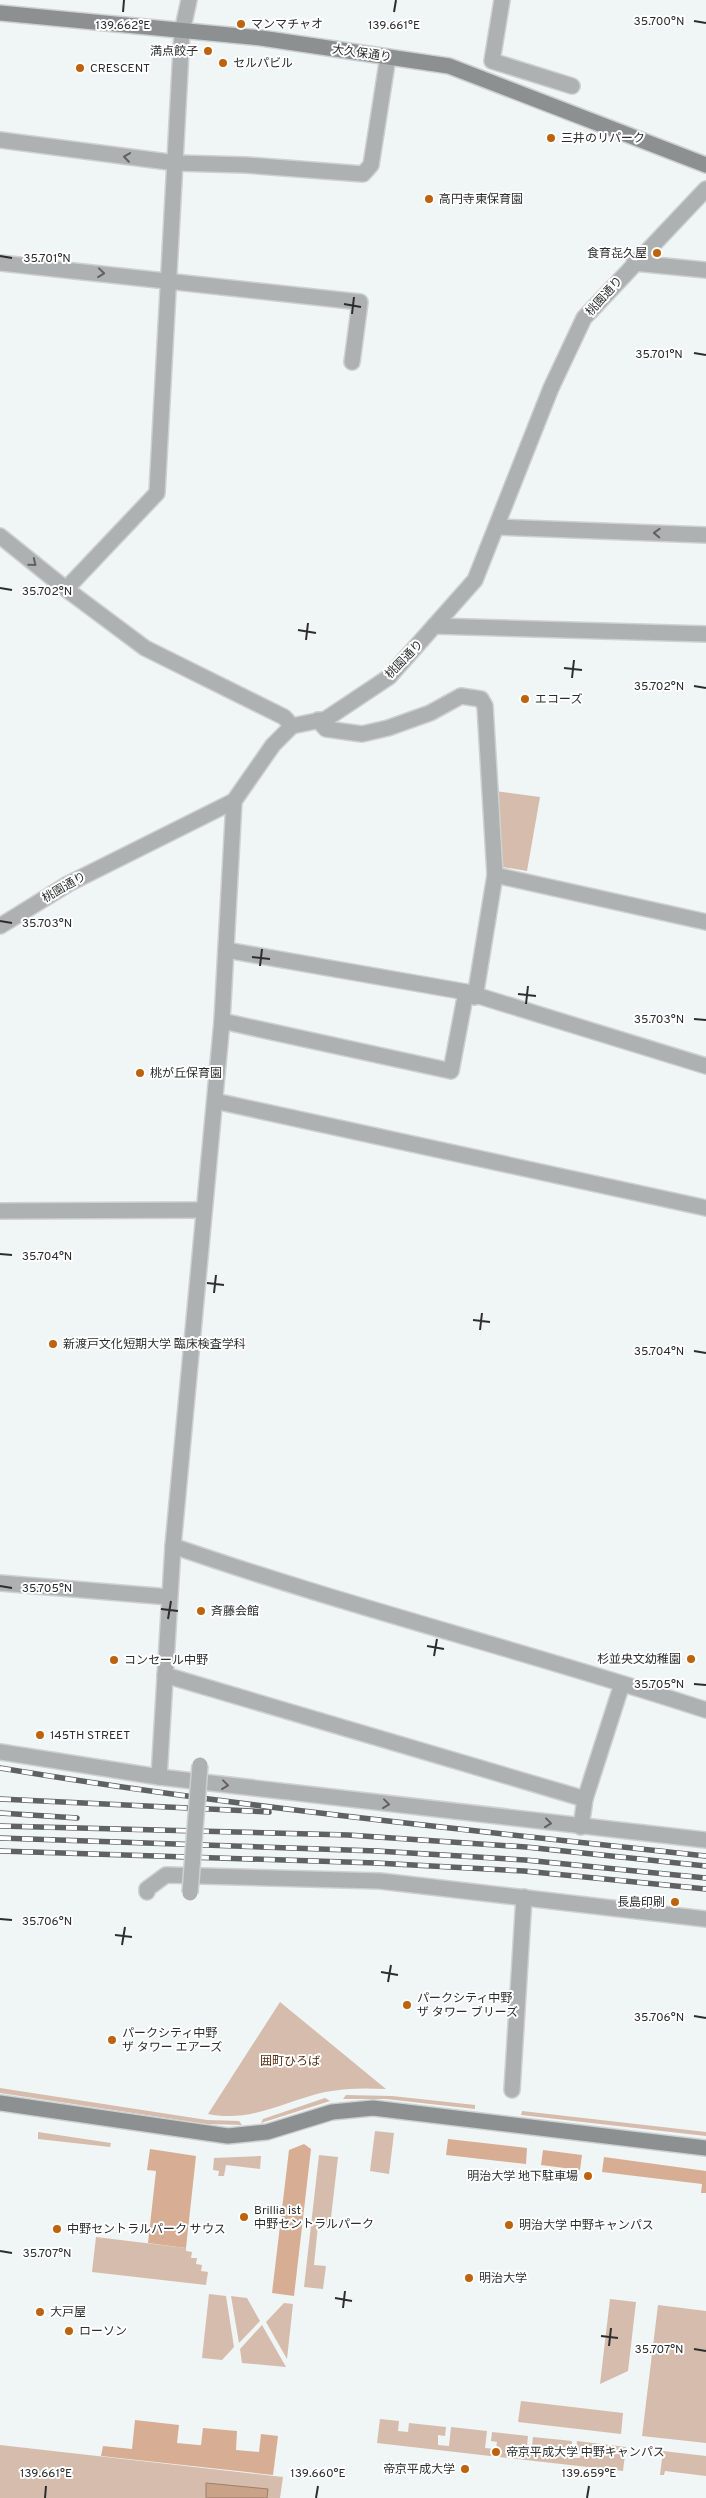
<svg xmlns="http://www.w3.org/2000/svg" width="706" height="2498" viewBox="0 0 706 2498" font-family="Overpass,'Noto Sans JP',sans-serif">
<rect width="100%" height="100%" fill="#f0f5f6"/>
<!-- green -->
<g fill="#d6bcac">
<path d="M495,791L540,797L527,871L503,867L499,862Z"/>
<path d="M280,2002L386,2089C366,2088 345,2088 325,2092C285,2101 251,2123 208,2114Z"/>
<path d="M0,2088L207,2120L239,2121L242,2125L206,2124L0,2093Z"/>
<path d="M346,2095L392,2096L475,2105V2109L386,2099H343Z"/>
<path d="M325,2098L330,2101L261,2123L263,2119Z"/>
<path d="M522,2111L706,2132V2136L521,2115Z"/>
<path d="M375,2131L394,2133L389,2174L370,2171Z"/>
<path d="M38,2132L111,2143L110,2147L38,2139Z"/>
<path d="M319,2155L338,2157L330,2226L318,2225L314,2265L326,2266L323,2289L304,2287Z"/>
<path d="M261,2156L260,2169L226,2165L224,2176H218L219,2171L213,2170L214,2158Z"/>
<path d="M96,2237L186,2248V2251L192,2252L191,2258H197L196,2264L202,2265L201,2271L208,2272L206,2285L92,2272Z"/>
<path d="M209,2294L226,2296L234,2347L222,2360L202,2358Z"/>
<path d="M231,2296L247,2298L260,2321L239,2343Z"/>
<path d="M610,2299L636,2302L628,2371L600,2384Z"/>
<path d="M284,2303L293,2304L287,2359L266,2322Z"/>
<path d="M658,2305L706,2311V2443L642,2436Z"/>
<path d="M262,2325L286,2367L242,2363L240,2349Z"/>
<path d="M521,2401L623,2413L621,2434L518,2422Z"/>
<path d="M380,2419L399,2421L398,2431L408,2432L409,2423L446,2427L445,2436L438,2435V2445L449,2446L451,2427L487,2431L485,2448L496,2449L497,2442L491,2441L492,2432L528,2436L527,2446L521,2445L520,2454L531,2455L533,2437L572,2441L571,2458H580L581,2451L576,2450L577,2441L626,2447L623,2471L377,2443Z"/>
<path d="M0,2445L283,2477L280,2498H0Z"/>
<path d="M663,2451L706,2456V2476L665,2471L664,2475H660Z"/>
</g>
<!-- forest -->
<g fill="#d7ae94">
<path d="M448,2139L527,2148L526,2164L446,2155Z"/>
<path d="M304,2144L311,2149L294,2296L272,2293L289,2150Z"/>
<path d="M150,2149L196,2156L186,2248L148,2243L156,2171L147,2170Z"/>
<path d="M543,2150L582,2155L580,2170L541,2165Z"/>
<path d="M604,2157L706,2171V2193H701L702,2184L602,2172Z"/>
<path d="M135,2420L179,2425L177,2443L198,2445H201L203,2428L237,2431L236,2450L259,2452L261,2434L278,2436L273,2475L101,2456L103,2446L132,2449Z"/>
</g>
<!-- water -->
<path fill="#caa287" stroke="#9b7f6c" d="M206,2483L268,2489L267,2498H206Z"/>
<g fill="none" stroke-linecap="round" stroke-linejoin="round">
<defs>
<g id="street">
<path d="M502,0L492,61L572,86"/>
<path d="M0,140L176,163L246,165L363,174L371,165L388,57"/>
<path d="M0,263L360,302L352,362"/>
<path d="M634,263L706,270"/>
<path d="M498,527L706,535"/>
<path d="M0,536L66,589L145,648L284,717L292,726"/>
<path d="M66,589L157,493L182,32L189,0"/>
<path d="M434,626L706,634"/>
<path d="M318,720L326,729L362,734L388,728L430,713L461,696L481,699L485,706L495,875"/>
<path d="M0,926L68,884L234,801L273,745L292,726L326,719L389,677L475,580L551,388L584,318L706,189"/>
<path d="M226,950L466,992L706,1066"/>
<path d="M475,997L495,875L706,922"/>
<path d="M222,1021L451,1071L466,992"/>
<path d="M215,1101L706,1208"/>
<path d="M0,1211L204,1210"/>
<path d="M173,1546C349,1607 529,1652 706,1710"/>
<path d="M0,1583L169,1597"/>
<path d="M165,1675L585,1799"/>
<path d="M0,1752L159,1777L706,1840"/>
<path d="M159,1777L173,1546L222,1021L234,801"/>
<path d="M581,1827L585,1799L622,1684"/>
<path d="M147,1892V1889L166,1875L380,1881L706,1919"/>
<path d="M512,2090L524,1897"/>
</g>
<g id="secondary">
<path d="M0,13L261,38L449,66L706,165"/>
<path d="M0,2103L228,2136L267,2132L332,2112L373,2108L706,2148"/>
</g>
</defs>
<!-- street casing -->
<use href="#street" stroke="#cdd1d2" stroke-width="18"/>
<!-- secondary casing -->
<use href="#secondary" stroke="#cdd1d2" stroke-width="18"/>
<!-- street -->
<use href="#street" stroke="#aeb1b1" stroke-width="15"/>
<!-- secondary -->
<use href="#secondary" stroke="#8d9091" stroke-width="15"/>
<defs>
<g id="rail">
<path d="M0,1768C234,1807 470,1830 706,1856"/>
<path d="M0,1799L269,1812"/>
<path d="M0,1813L77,1818"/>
<path d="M0,1826L348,1835L526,1847L706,1866"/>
<path d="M0,1838L377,1851L525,1860L706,1878"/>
<path d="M0,1851L376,1863L524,1871L706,1889"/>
</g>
</defs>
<!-- rail casing -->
<use href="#rail" stroke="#5f6262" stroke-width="5.5"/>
<!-- rail -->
<use href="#rail" stroke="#fff" stroke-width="4" stroke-dasharray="11" stroke-linecap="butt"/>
<defs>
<path id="street-bridge" d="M190,1893L200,1765"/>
</defs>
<!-- street-bridge casing -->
<use href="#street-bridge" stroke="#cdd1d2" stroke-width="18" stroke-linecap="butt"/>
<!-- street-bridge -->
<use href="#street-bridge" stroke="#aeb1b1" stroke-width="15"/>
</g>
<!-- one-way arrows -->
<defs><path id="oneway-chevron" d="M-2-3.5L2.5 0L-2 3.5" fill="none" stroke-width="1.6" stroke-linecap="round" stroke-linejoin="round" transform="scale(1.25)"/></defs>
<g stroke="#606262">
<use href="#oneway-chevron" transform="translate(127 157) rotate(-172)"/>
<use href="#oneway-chevron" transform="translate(101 273) rotate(6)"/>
<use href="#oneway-chevron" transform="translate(657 533) rotate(-178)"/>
<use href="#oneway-chevron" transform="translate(33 563) rotate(39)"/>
<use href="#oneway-chevron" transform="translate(225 1785) rotate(7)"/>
<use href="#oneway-chevron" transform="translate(386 1804) rotate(7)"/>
<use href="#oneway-chevron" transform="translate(548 1823) rotate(7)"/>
</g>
<!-- ticks -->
<path fill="none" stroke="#2c2e2e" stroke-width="2" d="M123,12L124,0M394,12L396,0M694,21L706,23M0,256L12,258M344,304L361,307M352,314L354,297M694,353L706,355M0,588L12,590M298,630L316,633M306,640L308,623M564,668L582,670M572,678L574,660M694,686L706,688M0,921L12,923M252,957L270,959M260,966L262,949M518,994L536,996M526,1004L528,986M694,1019L706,1020M0,1254L12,1255M207,1283L224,1285M214,1293L216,1275M473,1320L490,1322M480,1330L482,1313M694,1351L706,1353M0,1586L12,1588M161,1609L178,1611M168,1619L171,1601M427,1646L444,1649M434,1656L437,1639M694,1684L706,1685M0,1919L12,1920M115,1935L132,1937M122,1945L125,1927M381,1972L398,1975M388,1982L391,1965M694,2016L706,2018M0,2251L12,2253M335,2298L352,2301M343,2308L345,2291M601,2336L618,2338M609,2346L611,2328M694,2349L706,2351M45,2498L46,2486M316,2498L318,2486M587,2498L589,2486"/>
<!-- markers -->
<g fill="#be630c" stroke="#fff" stroke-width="2">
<circle cx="241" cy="24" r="5"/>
<circle cx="208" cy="51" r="5"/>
<circle cx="223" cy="63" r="5"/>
<circle cx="80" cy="68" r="5"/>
<circle cx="551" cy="138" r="5"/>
<circle cx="429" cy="199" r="5"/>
<circle cx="657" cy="253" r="5"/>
<circle cx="525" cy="699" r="5"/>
<circle cx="140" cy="1073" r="5"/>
<circle cx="53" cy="1344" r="5"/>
<circle cx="201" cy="1611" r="5"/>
<circle cx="691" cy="1659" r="5"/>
<circle cx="114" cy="1660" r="5"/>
<circle cx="40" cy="1735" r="5"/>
<circle cx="675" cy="1902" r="5"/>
<circle cx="407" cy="2005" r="5"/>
<circle cx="112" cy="2040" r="5"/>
<circle cx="588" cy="2176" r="5"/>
<circle cx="244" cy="2217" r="5"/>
<circle cx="509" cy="2225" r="5"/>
<circle cx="57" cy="2229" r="5"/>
<circle cx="469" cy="2278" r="5"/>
<circle cx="40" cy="2312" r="5"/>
<circle cx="69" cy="2331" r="5"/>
<circle cx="496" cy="2452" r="5"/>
<circle cx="465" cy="2469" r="5"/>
</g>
<g text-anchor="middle" stroke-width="4" stroke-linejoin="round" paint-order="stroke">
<!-- poi labels -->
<g font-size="12" fill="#2c2e2e" stroke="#fff" text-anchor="start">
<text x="251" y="28">マンマチャオ</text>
<text x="198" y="55" text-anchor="end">満点餃子</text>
<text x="233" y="67">セルパビル</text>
<text x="90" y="72">CRESCENT</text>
<text x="561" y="142">三井のリパーク</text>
<text x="439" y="203">高円寺東保育園</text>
<text x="647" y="257" text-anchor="end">食育㐂久屋</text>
<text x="535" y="703">エコーズ</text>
<text x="150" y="1077">桃が丘保育園</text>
<text x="63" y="1348">新渡戸文化短期大学 臨床検査学科</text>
<text x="211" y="1615">斉藤会館</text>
<text x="681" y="1663" text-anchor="end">杉並央文幼稚園</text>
<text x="124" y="1664">コンセール中野</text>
<text x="50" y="1739">145TH STREET</text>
<text x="665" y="1906" text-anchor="end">長島印刷</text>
<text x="417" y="2002">パークシティ中野<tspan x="417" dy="14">ザ タワー ブリーズ</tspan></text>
<text x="122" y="2037">パークシティ中野<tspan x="122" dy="14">ザ タワー エアーズ</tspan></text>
<text x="578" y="2180" text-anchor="end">明治大学 地下駐車場</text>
<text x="254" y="2214">Brillia ist<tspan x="254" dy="14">中野セントラルパーク</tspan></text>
<text x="519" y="2229">明治大学 中野キャンパス</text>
<text x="67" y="2233">中野セントラルパーク サウス</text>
<text x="479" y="2282">明治大学</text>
<text x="50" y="2316">大戸屋</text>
<text x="79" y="2335">ローソン</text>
<text x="506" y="2456">帝京平成大学 中野キャンパス</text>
<text x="455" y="2473" text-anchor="end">帝京平成大学</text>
</g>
<!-- street labels -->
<g font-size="12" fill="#2c2e2e" stroke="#fff">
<text transform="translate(362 53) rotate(8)" y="4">大久保通り</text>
<text transform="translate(604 296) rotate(-48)" y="4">桃園通り</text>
<text transform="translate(404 659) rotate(-46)" y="4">桃園通り</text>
<text transform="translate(64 887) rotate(-30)" y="4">桃園通り</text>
</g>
<!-- park labels -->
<g font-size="12" fill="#572f10" stroke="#fff">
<text x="290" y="2065">囲町ひろば</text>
</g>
</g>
<g font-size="12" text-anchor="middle" fill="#2c2e2e" stroke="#fff" stroke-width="4" stroke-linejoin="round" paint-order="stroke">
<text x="659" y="25">35.700°N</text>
<text x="123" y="29">139.662°E</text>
<text x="394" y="29">139.661°E</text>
<text x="47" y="262">35.701°N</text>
<text x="659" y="358">35.701°N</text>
<text x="47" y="595">35.702°N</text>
<text x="659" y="690">35.702°N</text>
<text x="47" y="927">35.703°N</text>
<text x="659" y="1023">35.703°N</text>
<text x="47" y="1260">35.704°N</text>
<text x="659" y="1355">35.704°N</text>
<text x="47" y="1592">35.705°N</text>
<text x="659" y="1688">35.705°N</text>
<text x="47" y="1925">35.706°N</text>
<text x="659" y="2021">35.706°N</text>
<text x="47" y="2257">35.707°N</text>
<text x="659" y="2353">35.707°N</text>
<text x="46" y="2477">139.661°E</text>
<text x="318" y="2477">139.660°E</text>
<text x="589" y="2477">139.659°E</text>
</g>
</svg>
